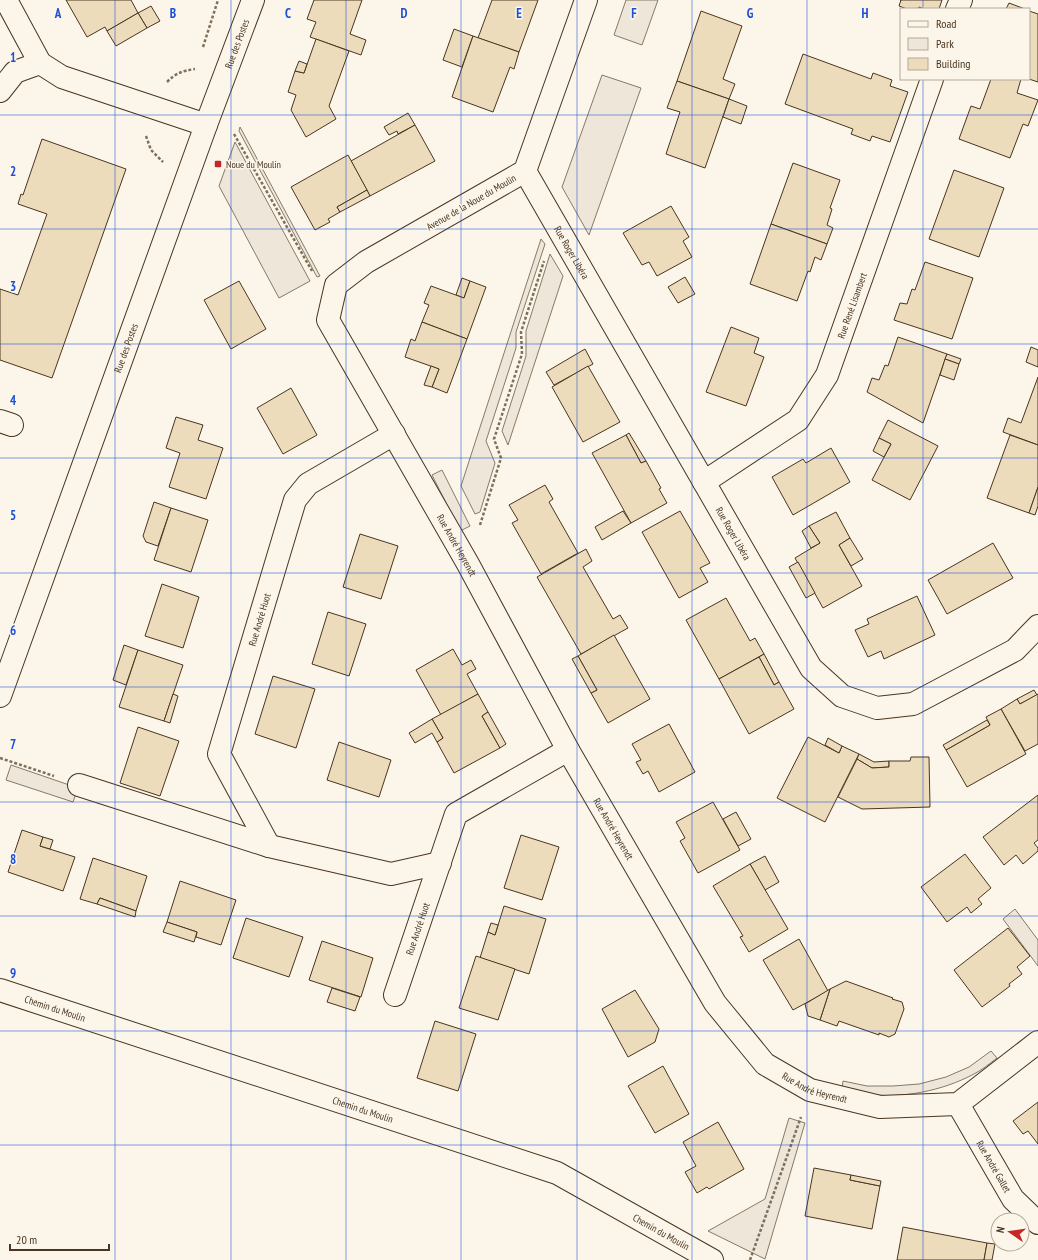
<svg xmlns="http://www.w3.org/2000/svg" width="1038" height="1260" viewBox="0 0 1038 1260" font-family="'PT Sans Narrow',sans-serif">
<rect width="100%" height="100%" fill="#fbf6e9"/>
<!-- green -->
<g fill="#ede6d9" stroke="#887966">
<path d="M626,0H658L642,45L614,35Z"/>
<path d="M602,75L641,88L589,235L562,187Z"/>
<path d="M240,127L320,276L317,277L239,131Z"/>
<path d="M235,142L310,281L279,298L219,186Z"/>
<path d="M541,239L545,244L516,332V348L486,441L495,463L480,512L475,514L461,486Z"/>
<path d="M550,254L563,276L508,445L502,431L526,356V331Z"/>
<path d="M442,470L470,526L460,531L432,475Z"/>
<path d="M11,765L78,788L73,802L6,780Z"/>
<path d="M1015,909L1038,940V966L1003,919Z"/>
<path d="M991,1051L997,1058C989,1064 982,1070 974,1074C942,1091 902,1099 866,1094C858,1093 850,1091 842,1089L843,1081L867,1086H893L919,1084L946,1077L969,1067Z"/>
<path d="M789,1118L805,1123L765,1259L708,1231L765,1199Z"/>
</g>
<!-- building -->
<g fill="#ecdcbc" stroke="#4a3520">
<path d="M66,0H131L138,13L107,31L105,27L87,37Z"/>
<path d="M314,0H362L350,34L366,40L361,55L310,37L316,22L307,19Z"/>
<path d="M492,0H538L519,52L478,38Z"/>
<path d="M900,0H942L939,9H924L919,7L918,9H907L899,6L901,0Z"/>
<path d="M1009,3L1025,9H1006Z"/>
<path d="M151,6L160,21L147,28L138,13Z"/>
<path d="M701,11L742,26L723,79L735,84L729,99L677,81Z"/>
<path d="M1029,11L1038,14V82L1029,79Z"/>
<path d="M138,13L147,28L116,46L107,31Z"/>
<path d="M454,29L473,36L462,67L443,60Z"/>
<path d="M473,36L519,52L514,69L510,67L493,112L452,97Z"/>
<path d="M316,39L349,51L329,106L336,119L306,137L291,110L296,95L288,92L295,71L304,73Z"/>
<path d="M803,54L871,79L873,73L892,80L890,86L908,92L890,142L872,136L870,141L851,134L853,129L785,104Z"/>
<path d="M299,61L307,64L304,73L295,71Z"/>
<path d="M991,79H1021L1017,93L1038,100L1028,126L1023,124L1010,158L959,139L971,106L980,109Z"/>
<path d="M677,81L729,99L705,168L666,154L680,112L667,108Z"/>
<path d="M729,99L747,106L741,124L723,117Z"/>
<path d="M408,113L415,125L398,134L397,131L389,135L384,127Z"/>
<path d="M415,125L435,161L370,196L351,161Z"/>
<path d="M42,139L126,169L52,378L0,360V289L18,295L47,214L18,204L21,194L23,195Z"/>
<path d="M348,155L367,190L337,207L340,212L328,219L330,222L315,230L291,187Z"/>
<path d="M793,163L840,180L830,208L832,209L827,225L833,228L827,244L771,224Z"/>
<path d="M954,170L1004,188L979,257L929,239Z"/>
<path d="M367,190L370,196L340,212L337,207Z"/>
<path d="M671,206L689,237L683,241L692,257L657,276L649,262L642,265L623,233Z"/>
<path d="M771,224L827,244L821,260L815,257L810,272L808,271L797,301L750,284Z"/>
<path d="M925,262L973,278L952,339L894,320L900,303L907,304L912,289L915,290Z"/>
<path d="M685,277L695,294L678,303L668,287Z"/>
<path d="M462,278L470,281L464,298L456,295Z"/>
<path d="M239,281L266,329L231,349L204,300Z"/>
<path d="M470,281L486,287L467,339L422,322L429,305L424,303L431,286L464,298Z"/>
<path d="M422,322L467,339L447,393L432,387L439,369L405,357L411,339L415,341Z"/>
<path d="M731,327L759,338L754,353L764,357L746,406L706,392Z"/>
<path d="M898,337L947,354L923,423L867,392L872,378L879,380L885,365L888,366Z"/>
<path d="M1031,347L1038,350V367L1026,362Z"/>
<path d="M585,349L593,364L554,385L546,372Z"/>
<path d="M947,354L961,359L959,364L945,359Z"/>
<path d="M945,359L959,364L954,380L940,375Z"/>
<path d="M431,366L439,369L432,387L424,385Z"/>
<path d="M588,366L620,422L583,442L552,387Z"/>
<path d="M1038,377V445L1003,432L1008,418L1021,423Z"/>
<path d="M291,388L317,435L283,454L257,408Z"/>
<path d="M176,417L203,425L198,440L223,448L206,499L169,487L180,453L166,448Z"/>
<path d="M888,420L938,446L910,500L872,480L891,444L879,438Z"/>
<path d="M629,433L646,461L641,463L626,435Z"/>
<path d="M626,435L641,463L646,461L661,488L659,489L667,503L631,523L592,453Z"/>
<path d="M1010,435L1038,445V487L1029,513L987,498Z"/>
<path d="M879,438L891,444L884,457L873,451Z"/>
<path d="M831,448L850,482L793,515L772,477L803,459L806,463Z"/>
<path d="M545,485L553,499L549,502L578,553L541,574L512,523L518,520L509,505Z"/>
<path d="M1038,487V506L1035,515L1029,513Z"/>
<path d="M154,502L171,508L158,546L146,542L143,536Z"/>
<path d="M171,508L208,520L191,572L154,560Z"/>
<path d="M623,511L631,523L602,540L595,527Z"/>
<path d="M680,511L710,563L700,568L708,582L679,598L642,532Z"/>
<path d="M836,512L850,538L839,545L862,586L823,608L795,558L820,543L809,526Z"/>
<path d="M809,526L820,543L811,548L802,531Z"/>
<path d="M360,534L398,546L381,599L343,587Z"/>
<path d="M850,538L863,559L851,566L839,545Z"/>
<path d="M993,543L1013,578L947,614L928,580Z"/>
<path d="M586,549L592,561L583,567L613,619L620,615L628,628L581,654L537,577Z"/>
<path d="M798,562L815,593L806,598L789,567Z"/>
<path d="M162,584L199,597L183,648L145,636Z"/>
<path d="M917,596L935,635L884,659L881,651L868,657L855,630L869,624L867,619Z"/>
<path d="M726,598L750,641L755,638L764,654L719,679L686,620Z"/>
<path d="M328,612L366,624L349,676L312,664Z"/>
<path d="M614,635L650,699L608,723L591,693L597,690L578,656Z"/>
<path d="M124,645L138,650L126,685L113,680Z"/>
<path d="M453,649L462,665L471,660L476,669L467,674L478,694L441,715L416,670Z"/>
<path d="M138,650L183,665L164,721L119,707Z"/>
<path d="M764,654L779,682L774,685L759,657Z"/>
<path d="M578,656L597,690L591,693L572,659Z"/>
<path d="M759,657L774,685L779,682L794,709L749,734L719,679Z"/>
<path d="M273,676L315,689L296,748L255,734Z"/>
<path d="M1034,690L1037,695L1020,704L1017,699Z"/>
<path d="M173,694L178,696L170,723L164,721Z"/>
<path d="M478,694L488,712L482,716L500,748L454,773L437,742L443,738L432,719Z"/>
<path d="M1038,694V744L1025,751L1001,709L1017,699L1020,704Z"/>
<path d="M1001,709L1026,754L967,787L946,750L990,725L986,717Z"/>
<path d="M488,712L506,744L500,748L482,716Z"/>
<path d="M432,719L443,738L437,742L432,733L415,743L409,733Z"/>
<path d="M987,720L990,725L946,750L943,745Z"/>
<path d="M669,724L695,772L659,792L648,771L643,774L636,762L641,760L632,744Z"/>
<path d="M138,727L179,741L160,796L120,783Z"/>
<path d="M808,737L839,753L842,746L859,754L825,822L777,798Z"/>
<path d="M828,738L842,746L839,753L825,745Z"/>
<path d="M339,742L391,760L379,797L327,780Z"/>
<path d="M859,754L874,762L889,761V767L872,768L857,759Z"/>
<path d="M911,757H929L930,807L862,809L838,797L857,759L872,768L889,767V761H910Z"/>
<path d="M1038,795V840L1034,843L1038,848V851L1023,864L1016,855L1004,865L983,837Z"/>
<path d="M713,802L740,850L698,873L680,841L685,838L676,822Z"/>
<path d="M736,812L751,839L738,846L723,819Z"/>
<path d="M22,830L43,837L40,846L75,857L63,891L8,872Z"/>
<path d="M521,835L559,847L542,900L504,888Z"/>
<path d="M43,837L53,840L50,849L40,846Z"/>
<path d="M965,854L991,888L978,899L982,904L971,913L967,907L947,922L921,887Z"/>
<path d="M765,856L779,882L765,890L750,864Z"/>
<path d="M93,858L147,876L136,911L100,898L97,904L80,899Z"/>
<path d="M750,864L788,929L749,952L740,937L743,936L713,886Z"/>
<path d="M180,881L236,900L221,945L196,937L197,932L167,922Z"/>
<path d="M100,898L136,911L135,917L97,904Z"/>
<path d="M504,906L546,919L529,974L480,958L488,932L495,935Z"/>
<path d="M246,918L303,937L289,977L233,958Z"/>
<path d="M167,922L197,932L194,942L163,932Z"/>
<path d="M491,923L498,925L495,935L488,932Z"/>
<path d="M1008,928L1030,956L1017,967L1022,974L1009,984L1010,986L982,1007L954,970Z"/>
<path d="M799,939L828,991L793,1010L763,960Z"/>
<path d="M322,941L373,958L361,997L309,980Z"/>
<path d="M476,956L515,969L498,1020L459,1008Z"/>
<path d="M846,981L893,998L892,999L902,1002L904,1009L895,1034L889,1037L879,1033V1035L839,1021L837,1026L820,1020L830,989Z"/>
<path d="M332,988L360,997L355,1011L327,1002Z"/>
<path d="M830,989L820,1020L808,1016L805,1004Z"/>
<path d="M635,990L659,1029L655,1042L628,1057L602,1009Z"/>
<path d="M435,1021L476,1034L458,1091L417,1078Z"/>
<path d="M663,1066L689,1114L655,1133L628,1086Z"/>
<path d="M1038,1102V1144L1028,1131L1023,1134L1013,1121Z"/>
<path d="M718,1122L744,1169L709,1189L707,1187L697,1193L685,1172L696,1166L683,1142Z"/>
<path d="M814,1168L851,1175L850,1180L880,1186L872,1229L805,1216Z"/>
<path d="M851,1175L881,1181L880,1186L850,1180Z"/>
<path d="M903,1227L987,1243L984,1260H897Z"/>
<path d="M987,1243L995,1244L992,1260H984Z"/>
</g>
<g fill="none" stroke-linecap="round" stroke-linejoin="round">
<defs>
<g id="minor">
<path d="M6,0L40,63"/>
<path id="s1" d="M586,0L525,171L366,262L336,285L328,320L468,564L568,750L715,1003L765,1064L810,1090L880,1107L958,1104L1038,1042"/>
<path d="M957,9L961,0"/>
<path d="M0,91L15,72L40,63L62,77L206,125"/>
<path id="s2" d="M525,171L811,668L842,696L877,708L913,704L1015,650L1038,626"/>
<path d="M0,421L12,425"/>
<path id="s3" d="M704,482L798,420L827,375L932,79"/>
<path id="s4" d="M0,696L206,125L253,0"/>
<path d="M79,785L269,846L391,874L440,863"/>
<path id="s5" d="M269,846L219,754L295,500L308,484L394,434"/>
<path id="s6" d="M0,990L557,1173L712,1260"/>
<path id="s7" d="M395,995L456,814L568,750"/>
<path id="s8" d="M958,1104L1013,1199L1038,1223"/>
</g>
</defs>
<!-- minor casing -->
<use href="#minor" stroke="#4a3520" stroke-width="24"/>
<!-- path -->
<g stroke="#7f6f5c" stroke-width="2.5" stroke-dasharray="3 2" stroke-linecap="butt">
<path d="M203,47L218,0"/>
<path d="M167,82C176,73 182,71 195,69"/>
<path d="M234,134L312,271"/>
<path d="M146,136L151,150L163,162"/>
<path d="M480,525L501,458L494,439L522,354L521,332L544,261"/>
<path d="M0,758L54,776"/>
<path d="M750,1260L801,1117"/>
</g>
<!-- minor -->
<use href="#minor" stroke="#fbf6e9" stroke-width="22"/>
</g>
<!-- grid -->
<path fill="none" stroke="#1d4ed8" stroke-width="1" stroke-opacity="0.55" d="M115,0V1260M231,0V1260M346,0V1260M461,0V1260M577,0V1260M692,0V1260M807,0V1260M923,0V9M923,79V1260M0,115H1038M0,229H1038M0,344H1038M0,458H1038M0,573H1038M0,687H1038M0,802H1038M0,916H1038M0,1031H1038M0,1145H1038"/>
<!-- markers -->
<rect fill="#c62828" stroke="#fbf6e9" stroke-width="1.5" x="214" y="160" width="8" height="8" rx="2"/>
<g text-anchor="middle" stroke-width="3" stroke-linejoin="round" paint-order="stroke">
<!-- street labels -->
<g font-size="10" fill="#4a3520" stroke="#fbf6e9">
<text dy="4" stroke="none"><textPath href="#s4" startOffset="694">Rue des Postes</textPath></text>
<text transform="translate(471 202) rotate(-30)" y="4">Avenue de la Noue du Moulin</text>
<text dy="4" stroke="none"><textPath href="#s2" startOffset="94">Rue Roger Libéra</textPath></text>
<text dy="4" stroke="none"><textPath href="#s3" startOffset="240">Rue René Lisambert</textPath></text>
<text dy="4" stroke="none"><textPath href="#s4" startOffset="370">Rue des Postes</textPath></text>
<text dy="4" stroke="none"><textPath href="#s2" startOffset="418">Rue Roger Libéra</textPath></text>
<text dy="4" stroke="none"><textPath href="#s1" startOffset="698">Rue André Heyrendt</textPath></text>
<text dy="4" stroke="none"><textPath href="#s5" startOffset="245">Rue André Huot</textPath></text>
<text dy="4" stroke="none"><textPath href="#s1" startOffset="1022">Rue André Heyrendt</textPath></text>
<text dy="4" stroke="none"><textPath href="#s7" startOffset="70">Rue André Huot</textPath></text>
<text dy="4" stroke="none"><textPath href="#s6" startOffset="58">Chemin du Moulin</textPath></text>
<text dy="4" stroke="none"><textPath href="#s1" startOffset="1358">Rue André Heyrendt</textPath></text>
<text dy="4" stroke="none"><textPath href="#s6" startOffset="382">Chemin du Moulin</textPath></text>
<text dy="4" stroke="none"><textPath href="#s8" startOffset="72">Rue André Gallet</textPath></text>
<text dy="4" stroke="none"><textPath href="#s6" startOffset="706">Chemin du Moulin</textPath></text>
</g>
<!-- poi labels -->
<g font-size="10" fill="#4a3520" stroke="#fbf6e9" text-anchor="start">
<text x="226" y="168">Noue du Moulin</text>
</g>
</g>
<g font-size="13" text-anchor="middle" font-weight="bold" fill="#1d4ed8" stroke="#fbf6e9" stroke-width="3" stroke-linejoin="round" paint-order="stroke">
<text x="58" y="18">A</text>
<text x="173" y="18">B</text>
<text x="288" y="18">C</text>
<text x="404" y="18">D</text>
<text x="519" y="18">E</text>
<text x="634" y="18">F</text>
<text x="750" y="18">G</text>
<text x="865" y="18">H</text>
<text x="13" y="62">1</text>
<text x="13" y="176">2</text>
<text x="13" y="291">3</text>
<text x="13" y="405">4</text>
<text x="13" y="520">5</text>
<text x="13" y="635">6</text>
<text x="13" y="749">7</text>
<text x="13" y="864">8</text>
<text x="13" y="978">9</text>
</g>
<!-- legend -->
<rect x="900" y="8" width="130" height="72" fill="#fbf6e9" stroke="#b4a999"/>
<rect x="908" y="21" width="20" height="6" fill="#fbf6e9" stroke="#b4a999"/>
<text x="936" y="28" font-size="12" fill="#4a3520">Road</text>
<rect x="908" y="38" width="20" height="12" fill="#ede6d9" stroke="#b4a999"/>
<text x="936" y="48" font-size="12" fill="#4a3520">Park</text>
<rect x="908" y="58" width="20" height="12" fill="#ecdcbc" stroke="#b4a999"/>
<text x="936" y="68" font-size="12" fill="#4a3520">Building</text>
<!-- north arrow -->
<g transform="translate(1010 1232) rotate(283)"><circle r="19" fill="#fbf6e9" stroke="#b4a999"/>
<path d="M0-3L7 15L0 10L-7 15Z" fill="#c62828"/>
<text y="-6" font-size="11" font-weight="bold" text-anchor="middle" fill="#4a3520">N</text>
</g>
<!-- scale -->
<path d="M10 1244v6h99v-6" fill="none" stroke="#4a3520" stroke-width="2"/>
<text x="16" y="1244" font-size="12" fill="#4a3520" stroke="#fbf6e9" stroke-width="3" paint-order="stroke">20 m</text>
</svg>
